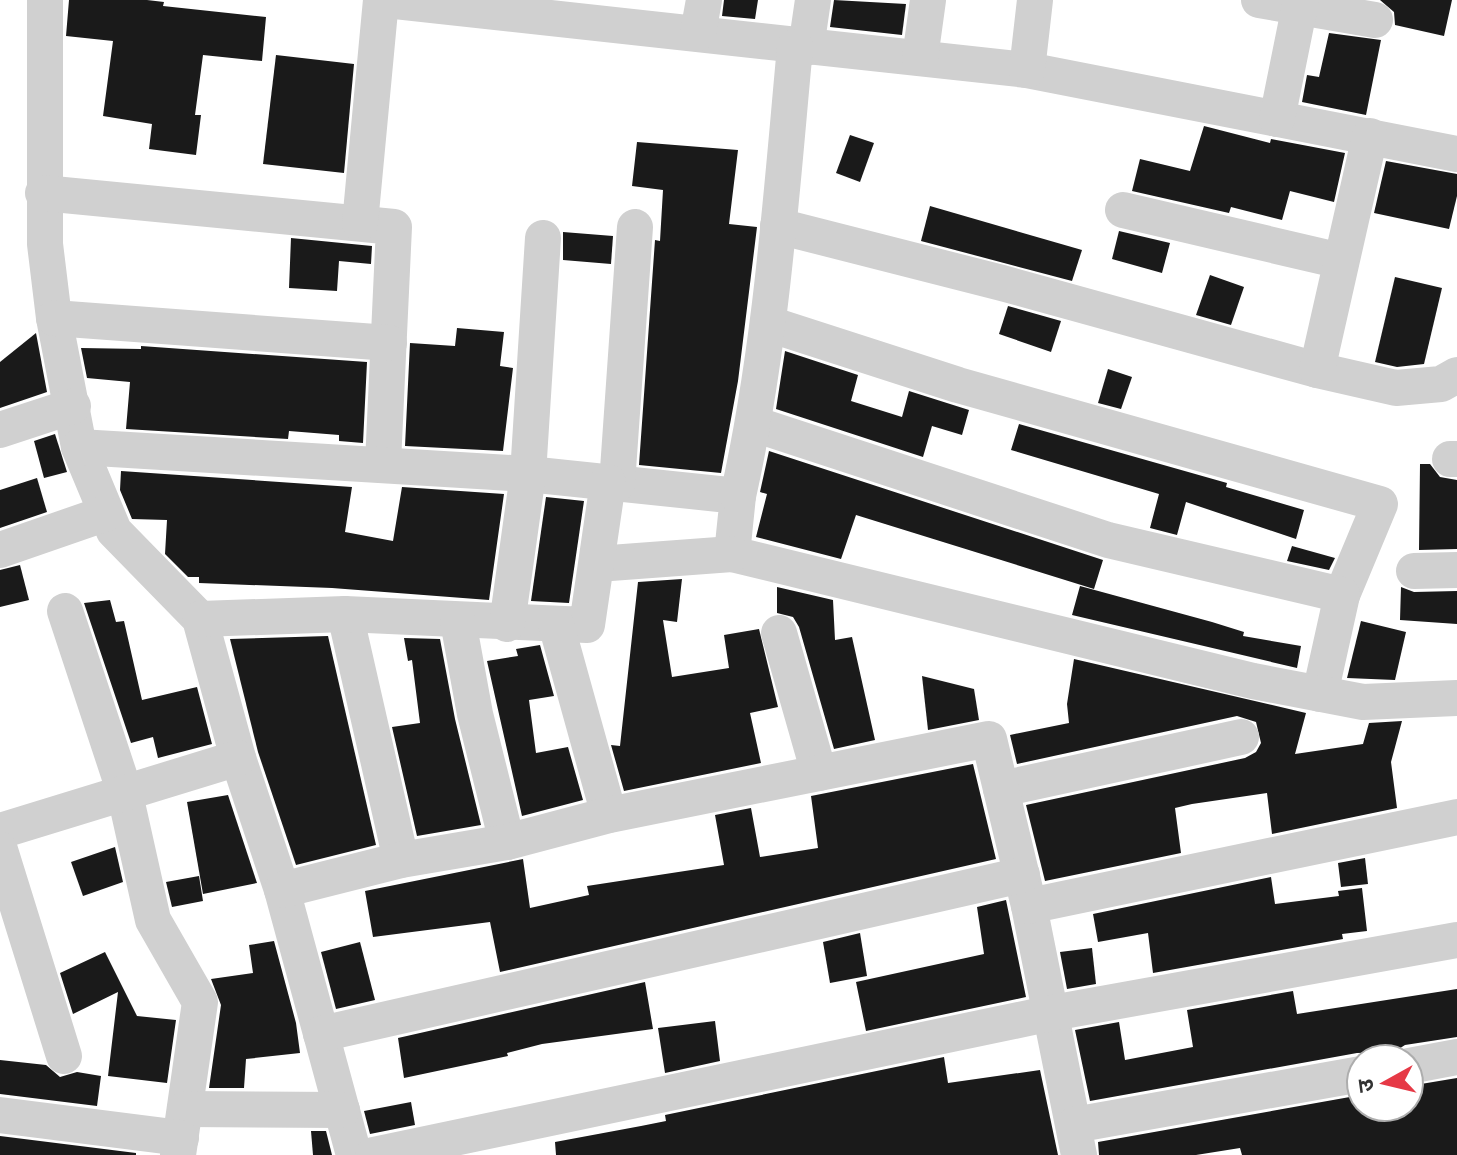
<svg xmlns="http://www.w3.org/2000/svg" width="1457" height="1155" viewBox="0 0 1457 1155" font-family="Inter,'Noto Sans Devanagari',sans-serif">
<rect width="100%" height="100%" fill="#fff"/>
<!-- building -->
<g fill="#1a1a1a">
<path d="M69,0H147L164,2L163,6L266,17L262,61L203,55L195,115H201L196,155L149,149L152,124L103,116L113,41L66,36Z"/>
<path d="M724,0H758L755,19L722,16Z"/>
<path d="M834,0L906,4L902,35L830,27Z"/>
<path d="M1380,0H1452L1444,36L1395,25L1394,12Z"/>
<path d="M1329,33L1381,40L1366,115L1302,102L1307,75L1319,77Z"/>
<path d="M276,55L354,64L344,173L263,164Z"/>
<path d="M1204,126L1270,143L1271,139L1345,153L1334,202L1290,191L1282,220L1231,207L1229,213L1132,191L1140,159L1190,171Z"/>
<path d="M850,135L874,143L860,182L836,173Z"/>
<path d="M637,142L738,150L729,224L757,227L738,381L721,473L639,465L655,240L660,241L663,190L632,186Z"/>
<path d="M1386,161L1457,174V196L1449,229L1374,213Z"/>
<path d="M930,206L1082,250L1072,281L921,241Z"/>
<path d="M1119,231L1170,243L1162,273L1112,259Z"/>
<path d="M563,232L613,236L611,264L563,260Z"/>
<path d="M291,238L372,246L371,264L339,261L337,291L289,288Z"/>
<path d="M1210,275L1244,287L1231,325L1196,315Z"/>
<path d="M1395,277L1442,288L1424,364L1397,367L1375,362Z"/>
<path d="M1008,306L1061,321L1051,352L999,334Z"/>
<path d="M457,328L504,332L500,366L513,368L503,451L405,446L410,343L455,346Z"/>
<path d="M36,333L47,392L0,408V362Z"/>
<path d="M141,346L367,362L363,443L339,441V435L289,431L288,439L126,429L130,382L87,378L81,348L141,349Z"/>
<path d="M785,351L858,375L851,401L902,417L909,391L969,410L962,435L932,426L923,457L776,409Z"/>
<path d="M1108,369L1132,377L1121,409L1098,403Z"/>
<path d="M1019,424L1227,483L1226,487L1304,510L1296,539L1186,502L1177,535L1150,528L1159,494L1011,450Z"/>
<path d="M55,434L67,472L44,478L34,441Z"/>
<path d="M769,451L1103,560L1094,589L856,515L841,559L756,537L767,494L760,492Z"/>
<path d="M1420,464H1430L1440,477L1457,480V549L1419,550Z"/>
<path d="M121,471L352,487L345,532L393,541L402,487L504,494L489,600L332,588L199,583V577H188L165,554L167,520L132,519L120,490Z"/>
<path d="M37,478L47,512L0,528V490Z"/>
<path d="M546,497L584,501L569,603L531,601Z"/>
<path d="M1292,546L1335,558L1329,570L1287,561Z"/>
<path d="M20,565L29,600L0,607V570Z"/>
<path d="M682,579L677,622L663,620L672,677L729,668L724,635L759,629L778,707L750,713L761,763L624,791L611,745L620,746L638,582Z"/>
<path d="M1080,586L1212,622L1244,632L1243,636L1301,646L1297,668L1072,615Z"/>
<path d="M777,587L833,600L835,640L852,637L875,740L834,749L799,627L793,617L777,613Z"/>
<path d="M1401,587L1414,592L1457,591V624L1400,620Z"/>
<path d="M110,600L116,622L124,621L142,700L197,687L212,744L158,758L153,737L131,743L84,603Z"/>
<path d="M1361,621L1406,632L1395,680L1347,678Z"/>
<path d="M328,636L376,845L296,865L258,752L230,639Z"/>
<path d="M404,638L440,639L455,719L481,825L417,836L392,727L420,723L412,660L408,661Z"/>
<path d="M540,645L554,696L529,700L536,753L568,747L583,800L522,816L487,661L518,656L516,649Z"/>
<path d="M1074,659L1306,713L1295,754L1363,744L1369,723L1402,721L1391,762L1397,808L1272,834L1267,793L1192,804L1175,808L1181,853L1045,881L1026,805L1245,758L1256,752L1261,743L1256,722L1237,716L1017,764L1010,735L1069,723L1067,704Z"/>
<path d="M922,676L974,689L979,720L928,730Z"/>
<path d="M973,764L996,859L500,972L490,922L373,937L365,891L523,859L530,908L589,895L587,886L724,865L715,815L751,808L760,857L818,848L811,796Z"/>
<path d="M228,795L257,883L203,894L187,802Z"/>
<path d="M115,847L123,882L83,896L71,862Z"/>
<path d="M1365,858L1368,884L1341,887L1338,863Z"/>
<path d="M199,876L203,901L172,907L166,882Z"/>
<path d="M1271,877L1275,904L1339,896L1338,891L1362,888L1367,931L1342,934L1343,939L1153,973L1148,933L1098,942L1093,914Z"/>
<path d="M1006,900L1026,997L866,1031L856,982L984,954L977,907Z"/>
<path d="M860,933L867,976L830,983L823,942Z"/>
<path d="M274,941L296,1023L300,1053L246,1059L244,1088H209L221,1005L211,979L253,973L249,945Z"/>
<path d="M360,942L375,1000L336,1009L321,952Z"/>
<path d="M1092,948L1096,984L1067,989L1060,952Z"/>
<path d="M105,952L137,1016L176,1020L167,1083L108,1076L118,992L73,1014L60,973Z"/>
<path d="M645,982L653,1029L542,1044L507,1053L508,1056L404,1078L398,1038Z"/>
<path d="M1457,989V1037L1405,1045L1394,1052L1357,1053L1090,1101L1075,1030L1119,1022L1125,1060L1193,1047L1187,1010L1293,991L1297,1014Z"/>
<path d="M715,1021L720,1061L665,1073L658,1028Z"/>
<path d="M944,1057L948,1083L1040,1070L1058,1155H556L555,1142L641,1126L666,1121L665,1115Z"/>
<path d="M0,1060L46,1065L60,1077L77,1072L101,1076L97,1106L0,1094Z"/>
<path d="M1457,1078V1155H1242L1240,1148L1196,1155H1099L1098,1142L1361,1095V1107H1409V1086Z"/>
<path d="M411,1102L415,1125L370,1134L364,1111Z"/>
<path d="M311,1131H326L332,1155H313Z"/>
<path d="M0,1136L136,1153V1155H0Z"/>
</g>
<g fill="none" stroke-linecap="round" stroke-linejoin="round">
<!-- street -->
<g stroke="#d0d0d0" stroke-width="36">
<path d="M45,0V244L54,318L79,447L114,531L200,619L238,758L282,890L354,1155"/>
<path d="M386,0L1027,70L1457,154"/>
<path d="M1259,0L1375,20"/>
<path d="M698,33L704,0"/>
<path d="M806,48L813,0"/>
<path d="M920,58L928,0"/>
<path d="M1027,70L1035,0"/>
<path d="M1277,119L1301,0"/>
<path d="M43,193L394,227L383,463"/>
<path d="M1123,210L1341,261"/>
<path d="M360,223L381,0"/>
<path d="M778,226L1002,283L1317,370L1396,388L1441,384L1457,375"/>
<path d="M54,318L389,343"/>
<path d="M769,324L958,385L1380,504L1342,595"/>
<path d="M1317,370L1370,136"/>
<path d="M754,424L1108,540L1342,595L1320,694"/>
<path d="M0,430L73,406"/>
<path d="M79,447L528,474L738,496L732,554L1253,681L1363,702L1457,698"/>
<path d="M1450,459H1457"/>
<path d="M617,484L635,227"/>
<path d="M738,496C771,348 781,197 795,47"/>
<path d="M0,550L104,514"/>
<path d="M597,564L732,554"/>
<path d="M1414,571L1457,570"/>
<path d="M65,611L124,790L153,920L200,1002L178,1155"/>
<path d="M345,614L401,860"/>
<path d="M200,619L345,614L587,625L608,482"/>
<path d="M458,621L475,714L507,842"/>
<path d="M507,624L528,474L543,238"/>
<path d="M556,624L609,815"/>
<path d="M779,633L819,773"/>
<path d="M1001,789L1241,737"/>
<path d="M0,831L238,758"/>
<path d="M0,850L64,1056"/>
<path d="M282,890L401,860L507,842L609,815L989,739L1029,906L1079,1155"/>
<path d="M1029,906L1457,817"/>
<path d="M321,1034L1022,875"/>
<path d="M1409,1066L1457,1057"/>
<path d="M185,1109L342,1110"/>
<path d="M0,1115L181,1138"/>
<path d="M1074,1125L1361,1074"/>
<path d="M373,1155L1052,1013L1457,940"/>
</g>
</g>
<!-- north arrow -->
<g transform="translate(1385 1083) rotate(262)"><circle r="38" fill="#ffffff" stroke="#adadad" stroke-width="2"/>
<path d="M0-6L14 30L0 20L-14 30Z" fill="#e63946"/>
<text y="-12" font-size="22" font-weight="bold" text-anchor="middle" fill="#333333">उ</text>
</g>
</svg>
